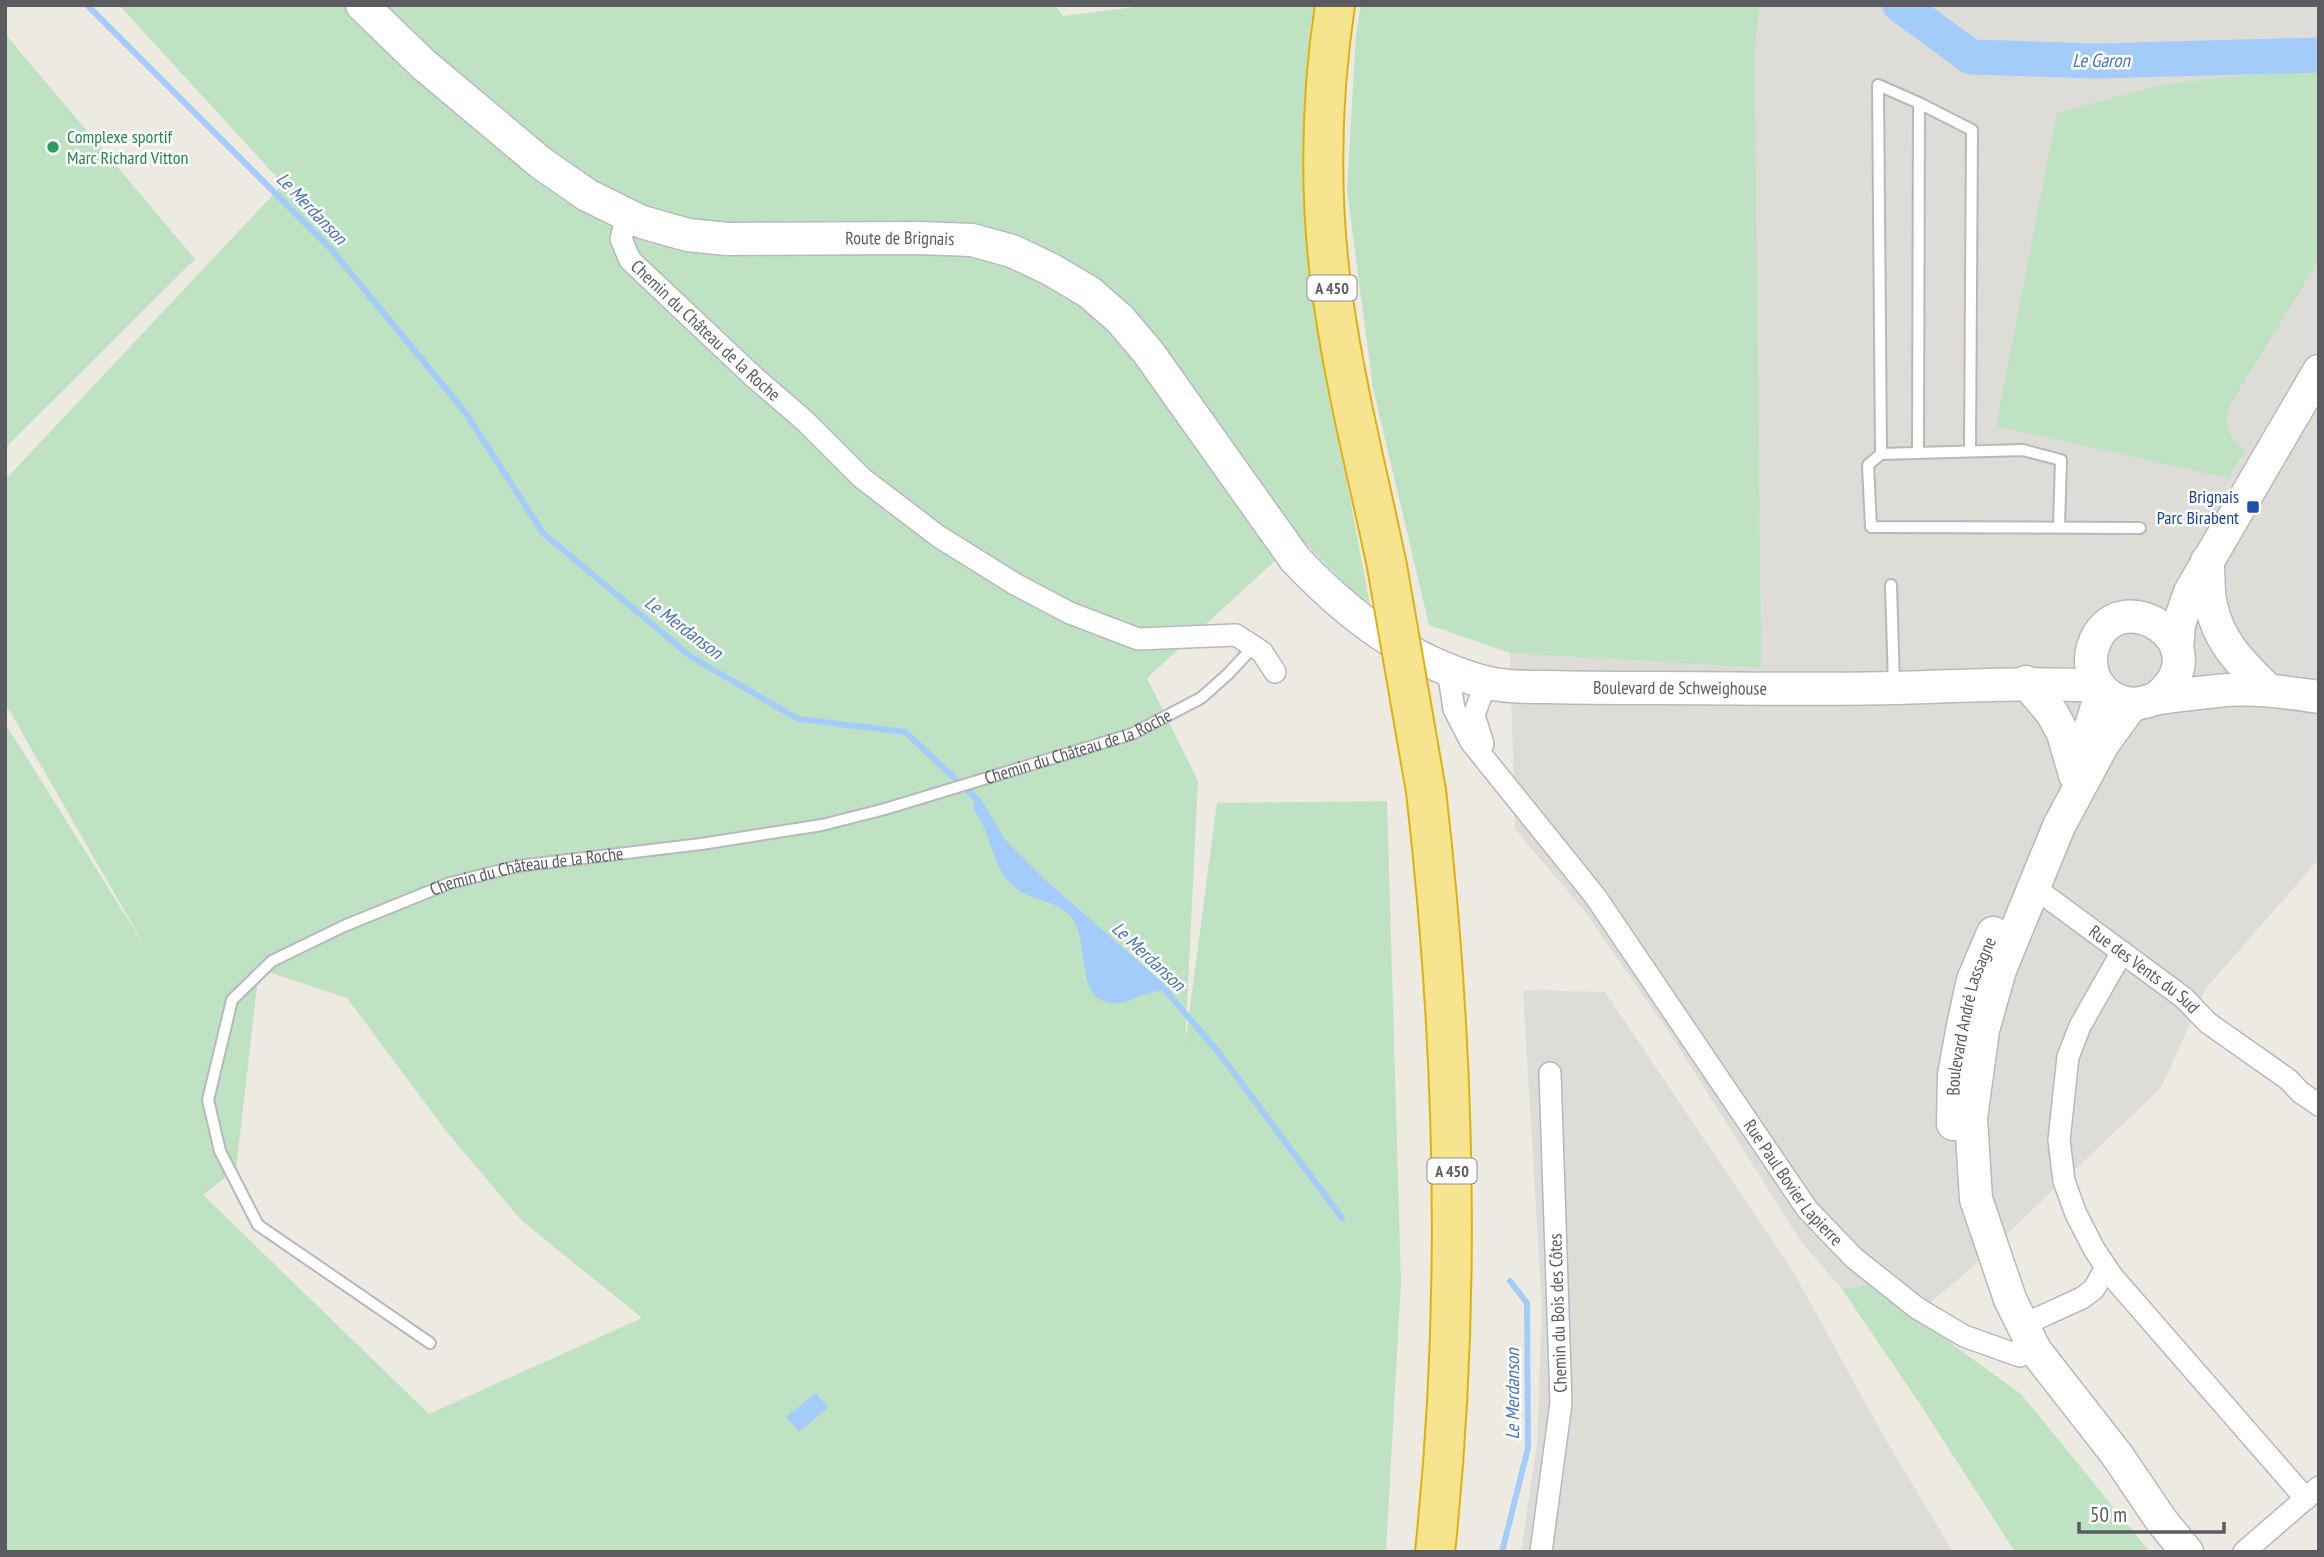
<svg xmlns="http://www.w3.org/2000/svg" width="2324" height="1557" viewBox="0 0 2324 1557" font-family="'PT Sans Narrow',sans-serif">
<rect width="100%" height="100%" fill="#eceae1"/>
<!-- industrial -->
<g fill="#dddcd6">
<path d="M1760,5H2319V859L2206,988L2161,1088L1967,1272L1928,1304L1893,1273L1870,1285L1842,1289L1802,1243L1676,1043L1586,913L1515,829L1510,653L1760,668L1755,50Z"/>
<path d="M1523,990L1605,992L1794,1273L1884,1437L1953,1552H1521L1537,1444L1542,1308Z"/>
</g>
<!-- green -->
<g fill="#bee2c2" fill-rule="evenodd">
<path d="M119,5H1055L1063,16L1152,5H1314L1311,24L1305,124L1328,382L1371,610L1300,538L1147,678L1198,781L1185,1045L1217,803L1387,801L1401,1282L1386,1552H5V723L147,950L5,703V480L283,184ZM259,969L347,998L446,1131L521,1220L642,1318L429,1414L203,1195L236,1169Z"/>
<path d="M1361,5H1760L1755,50L1761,668L1510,653L1429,625L1373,388L1347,190L1356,34Z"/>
<path d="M5,34L195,259L5,448Z"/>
<path d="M2319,70V260L2228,408C2224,429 2230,437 2245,451L2228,478L1996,426L2057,113L2161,85L2265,73Z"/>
<path d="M1870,1285L2021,1394L2150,1552H2015L1922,1407L1842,1289Z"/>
</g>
<!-- water -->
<g fill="#a3ccfa">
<path d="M978,800L1003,842L1041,881L1162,986L1161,991C1139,991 1121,1013 1099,999C1080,987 1086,943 1075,923C1062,899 1031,903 1012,885C991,865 992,832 973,809L974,802Z"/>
<path d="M816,1393L828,1408L799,1432L786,1417Z"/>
</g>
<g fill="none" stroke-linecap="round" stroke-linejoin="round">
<!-- stream -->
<g stroke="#a3ccfa" stroke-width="6">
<path d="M87,5L331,249L465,412L543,533L690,656L798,719L905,732L978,800L1003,842L1042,881L1162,986L1219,1053L1342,1218"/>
<path d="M1502,1552L1528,1448L1527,1303L1510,1281"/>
</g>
<!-- river -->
<path stroke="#a3ccfa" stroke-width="35" d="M1900,5L1971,57L2098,61L2319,55"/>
<defs>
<g id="lane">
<path d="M1919,103L1972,130L1970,451"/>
<path d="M1881,454L1878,85L1919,103L1918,453"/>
<path d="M2059,526L2061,460L2023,450L1881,454L1868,465L1871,527L2140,528"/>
<path d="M1891,585L1894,685"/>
<path id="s1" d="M430,1343L258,1225L220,1151L208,1100L232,1000L272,961L344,926L450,883L518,866L701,844L822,825L885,809L1132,734L1201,698L1228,674L1254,646"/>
</g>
<g id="street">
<path id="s2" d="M627,216L621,239L630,260L754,377L805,421L862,478L938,536L1015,584L1070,613L1138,639L1236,635L1262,652L1275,672"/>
<path id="s3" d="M1448,670L1454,709L1471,742L1595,896L1807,1209L1854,1258L1917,1308L1964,1336L2020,1356"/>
<path d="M1483,744L1474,715L1486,682"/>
<path id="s4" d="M2035,888L2184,998L2208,1023L2289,1080L2300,1092L2319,1105"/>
<path d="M2122,952L2080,1026L2068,1057L2059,1140L2064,1181L2076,1214L2094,1249L2112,1276L2306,1499"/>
<path d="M2023,1325L2082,1298L2094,1289L2106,1267"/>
<path d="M1541,1552L1561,1403L1550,1073"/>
<path d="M2244,1552L2319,1487"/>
</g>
<g id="secondary">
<path id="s5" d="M362,5L423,64L541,163L587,195L642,222L688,235L727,239L919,238L972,240L1012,251L1050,269L1089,292L1120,319L1148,352L1295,559C1349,616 1406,660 1484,682C1504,687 1526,687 1547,687C1584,688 1621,688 1658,688C1736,688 1814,690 1892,688C1961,686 2030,682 2099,686"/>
<path d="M2207,561C2210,576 2207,591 2211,605C2219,643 2242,664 2268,690"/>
<path d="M2177,649L2179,624L2190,592L2319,371"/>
<path d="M2026,682L2052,713L2063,733L2075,775"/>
<path d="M2155,699C2227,644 2115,576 2093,647C2089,660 2091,676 2100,687C2107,697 2120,703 2133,704C2142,704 2150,700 2159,698C2178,695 2198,693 2217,691C2251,687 2285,692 2319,697"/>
<path d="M2132,704L2103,744L2059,826L2000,970L1983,1030L1971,1118L1976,1199L2010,1299L2035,1350L2117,1455L2161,1520L2187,1552"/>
<path d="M2081,759L2102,690"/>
<path id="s6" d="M1953,1124L1954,1075L1963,1026L1973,980L1993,933"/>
</g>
<g id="highway">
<path d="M1335,5C1320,105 1319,206 1334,306C1347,394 1369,480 1387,566"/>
<path d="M1426,791C1455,1044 1462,1299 1435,1552"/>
</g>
</defs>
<!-- lane casing -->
<use href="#lane" stroke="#b7b8bd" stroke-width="14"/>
<!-- street casing -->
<use href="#street" stroke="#b7b8bd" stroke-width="24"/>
<!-- secondary casing -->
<use href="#secondary" stroke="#b7b9bf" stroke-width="35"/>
<!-- highway casing -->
<use href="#highway" stroke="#e0b10d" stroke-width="42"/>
<!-- lane -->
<use href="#lane" stroke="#fff" stroke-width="10"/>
<!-- street -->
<use href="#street" stroke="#fff" stroke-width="21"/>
<!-- secondary -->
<use href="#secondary" stroke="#fff" stroke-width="32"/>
<!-- highway -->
<use href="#highway" stroke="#f6e58e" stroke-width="38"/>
<defs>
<path id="highway-bridge" d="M1387,566L1426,791"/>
</defs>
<!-- highway-bridge casing -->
<use href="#highway-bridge" stroke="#e0b10d" stroke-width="42" stroke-linecap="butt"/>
<!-- highway-bridge -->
<use href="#highway-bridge" stroke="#f6e58e" stroke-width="38"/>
</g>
<!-- markers -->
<circle fill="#2e9e5b" stroke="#fff" stroke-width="2.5" cx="53" cy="147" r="7"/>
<rect fill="#1a4fb4" stroke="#fff" stroke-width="2.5" x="2246" y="500" width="14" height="14" rx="3.5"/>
<g text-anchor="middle" stroke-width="5" stroke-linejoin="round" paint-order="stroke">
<!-- shield labels -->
<g fill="#fff" stroke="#8c8d90" stroke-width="2">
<rect x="1307.5" y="275.5" width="49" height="25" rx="5"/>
<rect x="1427.5" y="1158.5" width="49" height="25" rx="5"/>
</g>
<g font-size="16" font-weight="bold" fill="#5a5c61">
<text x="1332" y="294">A 450</text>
<text x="1452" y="1177">A 450</text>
</g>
<!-- leisure labels -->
<g font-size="18" fill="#27864d" stroke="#fff" text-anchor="start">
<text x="67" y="143">Complexe sportif<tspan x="67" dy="21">Marc Richard Vitton</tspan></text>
</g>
<!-- street labels -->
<g font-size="18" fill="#5a5c61" stroke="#fff">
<text dy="6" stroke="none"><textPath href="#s5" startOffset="616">Route de Brignais</textPath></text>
<text dy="6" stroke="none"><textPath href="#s2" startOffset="150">Chemin du Château de la Roche</textPath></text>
<text dy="6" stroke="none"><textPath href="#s5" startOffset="1580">Boulevard de Schweighouse</textPath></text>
<text dy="6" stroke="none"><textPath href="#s1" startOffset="1342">Chemin du Château de la Roche</textPath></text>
<text dy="6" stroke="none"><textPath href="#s1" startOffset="775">Chemin du Château de la Roche</textPath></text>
<text dy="6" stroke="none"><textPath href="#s4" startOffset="136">Rue des Vents du Sud</textPath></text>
<text dy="6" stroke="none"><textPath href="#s6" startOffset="110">Boulevard André Lassagne</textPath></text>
<text dy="6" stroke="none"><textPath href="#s3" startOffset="623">Rue Paul Bovier Lapierre</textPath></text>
<text transform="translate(1558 1313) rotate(-92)" y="6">Chemin du Bois des Côtes</text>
</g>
<!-- transit labels -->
<g font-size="18" fill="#164399" stroke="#fff" text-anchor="end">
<text x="2239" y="503">Brignais<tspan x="2239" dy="21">Parc Birabent</tspan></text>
</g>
<!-- water labels -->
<g font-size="19" font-style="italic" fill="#4875bb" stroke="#fff">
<text x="2101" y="67">Le Garon</text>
<text transform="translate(312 208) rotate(46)" y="7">Le Merdanson</text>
<text transform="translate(684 627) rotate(37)" y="7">Le Merdanson</text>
<text transform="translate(1149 956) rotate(43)" y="7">Le Merdanson</text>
<text transform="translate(1512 1394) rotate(-90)" y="7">Le Merdanson</text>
</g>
</g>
<!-- border -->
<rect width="2324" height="1557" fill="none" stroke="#5a5c61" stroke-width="14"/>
<!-- scale -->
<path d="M2079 1522v10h145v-10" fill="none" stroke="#5a5c61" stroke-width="3.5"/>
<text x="2090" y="1522" font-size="21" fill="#5a5c61" stroke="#ffffff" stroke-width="5" paint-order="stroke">50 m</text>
</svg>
